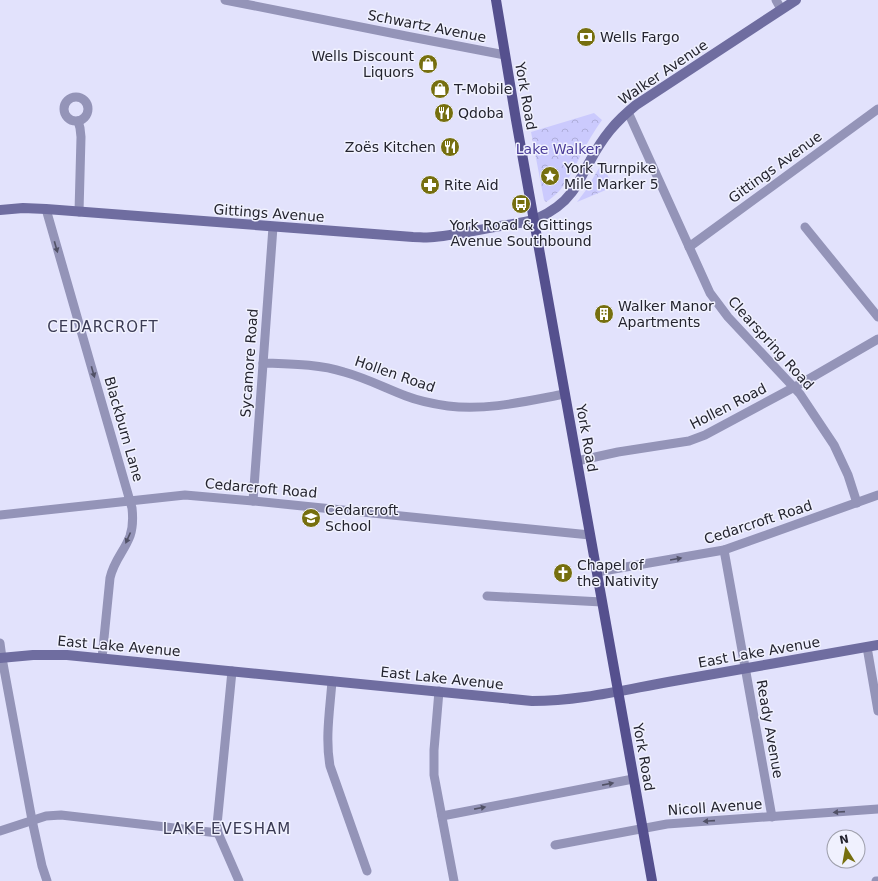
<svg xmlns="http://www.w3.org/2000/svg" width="878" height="881" viewBox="0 0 878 881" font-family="'DejaVu Sans',sans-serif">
<defs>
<pattern id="park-crowns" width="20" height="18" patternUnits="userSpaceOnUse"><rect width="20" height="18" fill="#cbcafd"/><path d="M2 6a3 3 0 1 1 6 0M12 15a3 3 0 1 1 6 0" fill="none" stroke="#aeadd9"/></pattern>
</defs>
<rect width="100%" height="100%" fill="#e2e2fc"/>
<!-- park -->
<g fill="url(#park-crowns)">
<path d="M594,113L602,120C594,131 587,143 581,155C571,173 565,190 546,202L544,200L531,132Z"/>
<path d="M602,163L613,187L577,202L586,190Z"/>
</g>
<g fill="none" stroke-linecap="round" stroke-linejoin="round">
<!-- street -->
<g stroke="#9494b8" stroke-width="9">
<path d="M225,0L406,36L505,55"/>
<path d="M776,0L781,9"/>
<circle cx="76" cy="109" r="12"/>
<path d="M628,112L710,293L728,317L800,394L834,445L848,475L857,503"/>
<path d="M78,121L80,128L81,137L79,212"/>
<path d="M46,209L132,508C133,517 133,527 130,536C124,552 114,560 110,578L102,658"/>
<path d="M805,227L878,317"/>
<path d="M689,247L878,109"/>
<path d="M263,363C289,364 319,364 344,372C366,378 385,388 406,396C419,401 434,404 448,406C487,411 527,401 565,394"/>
<path d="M577,461L618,452L689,441L705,435L802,383L878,339"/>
<path d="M253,501L273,227"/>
<path d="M0,515L185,495L253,501L590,535"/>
<path d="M724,550L772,817"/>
<path d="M597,572L724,550L878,495"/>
<path d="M487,596L602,602"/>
<path d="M0,643L2,658L32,820L42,866L47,881"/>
<path d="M867,647L878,711"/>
<path d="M232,671L217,825L218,833L239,881"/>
<path d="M332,681C330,709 325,738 330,766L367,871"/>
<path d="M439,691L434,750V775L454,881"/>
<path d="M442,816L633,779"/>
<path d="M0,831L46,816L61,815L218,833"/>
<path d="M555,845L667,824L878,809"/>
<path d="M876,881H878"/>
</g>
<!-- secondary -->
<g stroke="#6f6da0" stroke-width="10">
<path d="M0,210L23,208L46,209L413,237C420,237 427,238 434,237C456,235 478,230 500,226C511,224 526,223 536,219C550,213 563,204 572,192C579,183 584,171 590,161C603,137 615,122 636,105L796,0"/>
<path d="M0,658L33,655H67L532,701C578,701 623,690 668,682C738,670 808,657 878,645"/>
</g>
<!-- primary -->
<path stroke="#55508e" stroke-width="10" d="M496,0L516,120L652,881"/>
</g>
<!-- one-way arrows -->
<defs><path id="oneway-solid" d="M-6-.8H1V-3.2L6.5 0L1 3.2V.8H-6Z"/></defs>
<g fill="#515166">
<use href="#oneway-solid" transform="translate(56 247) rotate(74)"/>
<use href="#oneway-solid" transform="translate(93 372) rotate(74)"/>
<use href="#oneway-solid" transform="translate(128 538) rotate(114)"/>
<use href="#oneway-solid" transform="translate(676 559) rotate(-10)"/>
<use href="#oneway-solid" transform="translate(608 784) rotate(-11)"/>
<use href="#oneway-solid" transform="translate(480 808) rotate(-11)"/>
<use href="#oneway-solid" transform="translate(839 812) rotate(176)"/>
<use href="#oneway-solid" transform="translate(709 821) rotate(176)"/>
</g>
<!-- icons -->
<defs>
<symbol id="bank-disc" viewBox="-11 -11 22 22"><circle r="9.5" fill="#766f0f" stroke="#f0f1fe"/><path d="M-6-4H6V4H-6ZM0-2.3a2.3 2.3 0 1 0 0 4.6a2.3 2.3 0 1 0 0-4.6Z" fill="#fff"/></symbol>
<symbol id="shop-disc" viewBox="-11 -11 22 22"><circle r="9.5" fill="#766f0f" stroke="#f0f1fe"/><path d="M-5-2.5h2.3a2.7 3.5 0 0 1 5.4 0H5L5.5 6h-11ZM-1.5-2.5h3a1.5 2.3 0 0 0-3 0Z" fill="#fff"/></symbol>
<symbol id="restaurant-disc" viewBox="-11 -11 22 22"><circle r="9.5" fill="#766f0f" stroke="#f0f1fe"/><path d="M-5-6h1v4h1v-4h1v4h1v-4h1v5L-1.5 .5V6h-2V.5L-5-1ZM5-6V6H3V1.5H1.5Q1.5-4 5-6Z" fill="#fff"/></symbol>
<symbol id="sight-disc" viewBox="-11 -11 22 22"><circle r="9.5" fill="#766f0f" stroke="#f0f1fe"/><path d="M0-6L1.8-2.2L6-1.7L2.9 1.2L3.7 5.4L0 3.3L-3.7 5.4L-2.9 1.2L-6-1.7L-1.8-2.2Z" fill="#fff"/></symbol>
<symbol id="pharmacy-disc" viewBox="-11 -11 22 22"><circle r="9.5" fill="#766f0f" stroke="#f0f1fe"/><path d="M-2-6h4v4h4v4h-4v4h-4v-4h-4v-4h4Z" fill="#fff"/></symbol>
<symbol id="bus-disc" viewBox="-11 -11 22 22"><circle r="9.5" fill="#766f0f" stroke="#f0f1fe"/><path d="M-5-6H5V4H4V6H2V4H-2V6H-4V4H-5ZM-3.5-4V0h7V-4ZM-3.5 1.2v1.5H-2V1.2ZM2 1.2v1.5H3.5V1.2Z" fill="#fff"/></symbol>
<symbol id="building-disc" viewBox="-11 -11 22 22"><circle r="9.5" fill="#766f0f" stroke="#f0f1fe"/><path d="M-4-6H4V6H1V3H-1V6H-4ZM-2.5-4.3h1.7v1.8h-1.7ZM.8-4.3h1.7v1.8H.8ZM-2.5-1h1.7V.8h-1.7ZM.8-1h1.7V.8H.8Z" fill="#fff"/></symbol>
<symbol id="school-disc" viewBox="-11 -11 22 22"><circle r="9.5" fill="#766f0f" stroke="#f0f1fe"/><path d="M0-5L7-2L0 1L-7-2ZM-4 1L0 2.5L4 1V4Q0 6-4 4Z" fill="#fff"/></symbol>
<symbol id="church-disc" viewBox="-11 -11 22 22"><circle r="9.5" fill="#766f0f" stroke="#f0f1fe"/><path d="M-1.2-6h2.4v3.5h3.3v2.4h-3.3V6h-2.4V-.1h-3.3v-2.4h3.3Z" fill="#fff"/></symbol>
</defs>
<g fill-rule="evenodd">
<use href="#bank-disc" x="575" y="26" width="22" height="22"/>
<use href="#shop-disc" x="417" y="53" width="22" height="22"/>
<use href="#shop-disc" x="429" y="78" width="22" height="22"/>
<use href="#restaurant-disc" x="433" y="102" width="22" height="22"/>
<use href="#restaurant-disc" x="439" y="136" width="22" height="22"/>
<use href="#sight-disc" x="539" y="165" width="22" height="22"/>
<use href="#pharmacy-disc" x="419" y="174" width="22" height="22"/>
<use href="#bus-disc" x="510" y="193" width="22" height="22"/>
<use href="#building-disc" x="593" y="303" width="22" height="22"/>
<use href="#school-disc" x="300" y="507" width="22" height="22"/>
<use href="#church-disc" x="552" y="562" width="22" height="22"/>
</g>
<g text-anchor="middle" stroke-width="3" stroke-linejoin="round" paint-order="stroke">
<!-- street labels -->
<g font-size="14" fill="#24242f" stroke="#f0f1fe">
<text transform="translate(427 26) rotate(11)" y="5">Schwartz Avenue</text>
<text transform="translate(663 72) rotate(-34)" y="5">Walker Avenue</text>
<text transform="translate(526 96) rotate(80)" y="5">York Road</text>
<text transform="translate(775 167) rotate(-36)" y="5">Gittings Avenue</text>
<text transform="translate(269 213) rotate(4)" y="5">Gittings Avenue</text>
<text transform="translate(771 343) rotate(48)" y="5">Clearspring Road</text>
<text transform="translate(249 363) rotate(-86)" y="5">Sycamore Road</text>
<text transform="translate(395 374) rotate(19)" y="5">Hollen Road</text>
<text transform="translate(728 406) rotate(-27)" y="5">Hollen Road</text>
<text transform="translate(124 429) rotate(74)" y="5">Blackburn Lane</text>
<text transform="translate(587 438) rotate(80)" y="5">York Road</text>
<text transform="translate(261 488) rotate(5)" y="5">Cedarcroft Road</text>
<text transform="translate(758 522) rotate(-18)" y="5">Cedarcroft Road</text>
<text transform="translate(119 646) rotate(5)" y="5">East Lake Avenue</text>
<text transform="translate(759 652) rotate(-10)" y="5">East Lake Avenue</text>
<text transform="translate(442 678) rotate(6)" y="5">East Lake Avenue</text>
<text transform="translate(770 729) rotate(80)" y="5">Ready Avenue</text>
<text transform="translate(644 757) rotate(80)" y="5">York Road</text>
<text transform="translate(715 807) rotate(-4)" y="5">Nicoll Avenue</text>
</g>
<!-- poi labels -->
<g font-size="14" fill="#24242f" stroke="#f0f1fe" text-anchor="start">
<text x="600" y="42">Wells Fargo</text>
<text x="414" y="61" text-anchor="end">Wells Discount<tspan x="414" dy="16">Liquors</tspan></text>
<text x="454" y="94">T-Mobile</text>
<text x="458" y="118">Qdoba</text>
<text x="436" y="152" text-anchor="end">Zoës Kitchen</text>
<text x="564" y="173">York Turnpike<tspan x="564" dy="16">Mile Marker 5</tspan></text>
<text x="444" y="190">Rite Aid</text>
<text x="521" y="230" text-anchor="middle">York Road &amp; Gittings<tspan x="521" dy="16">Avenue Southbound</tspan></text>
<text x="618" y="311">Walker Manor<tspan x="618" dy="16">Apartments</tspan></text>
<text x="325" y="515">Cedarcroft<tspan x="325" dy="16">School</tspan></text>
<text x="577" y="570">Chapel of<tspan x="577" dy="16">the Nativity</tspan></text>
</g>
<!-- park labels -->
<g font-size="14" fill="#4a3c99" stroke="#f0f1fe">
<text x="558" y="154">Lake Walker</text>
</g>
<!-- neighbourhood labels -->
<g font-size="15" letter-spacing="1" fill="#3a3a53" stroke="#f0f1fe">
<text x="103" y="332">CEDARCROFT</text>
<text x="227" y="834">LAKE EVESHAM</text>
</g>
</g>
<!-- north arrow -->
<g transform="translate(846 849) rotate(349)"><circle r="19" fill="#f0f1fe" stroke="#9e9fab"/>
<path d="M0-3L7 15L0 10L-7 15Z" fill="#766f0f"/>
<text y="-6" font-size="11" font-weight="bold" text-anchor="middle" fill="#24242f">N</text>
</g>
</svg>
